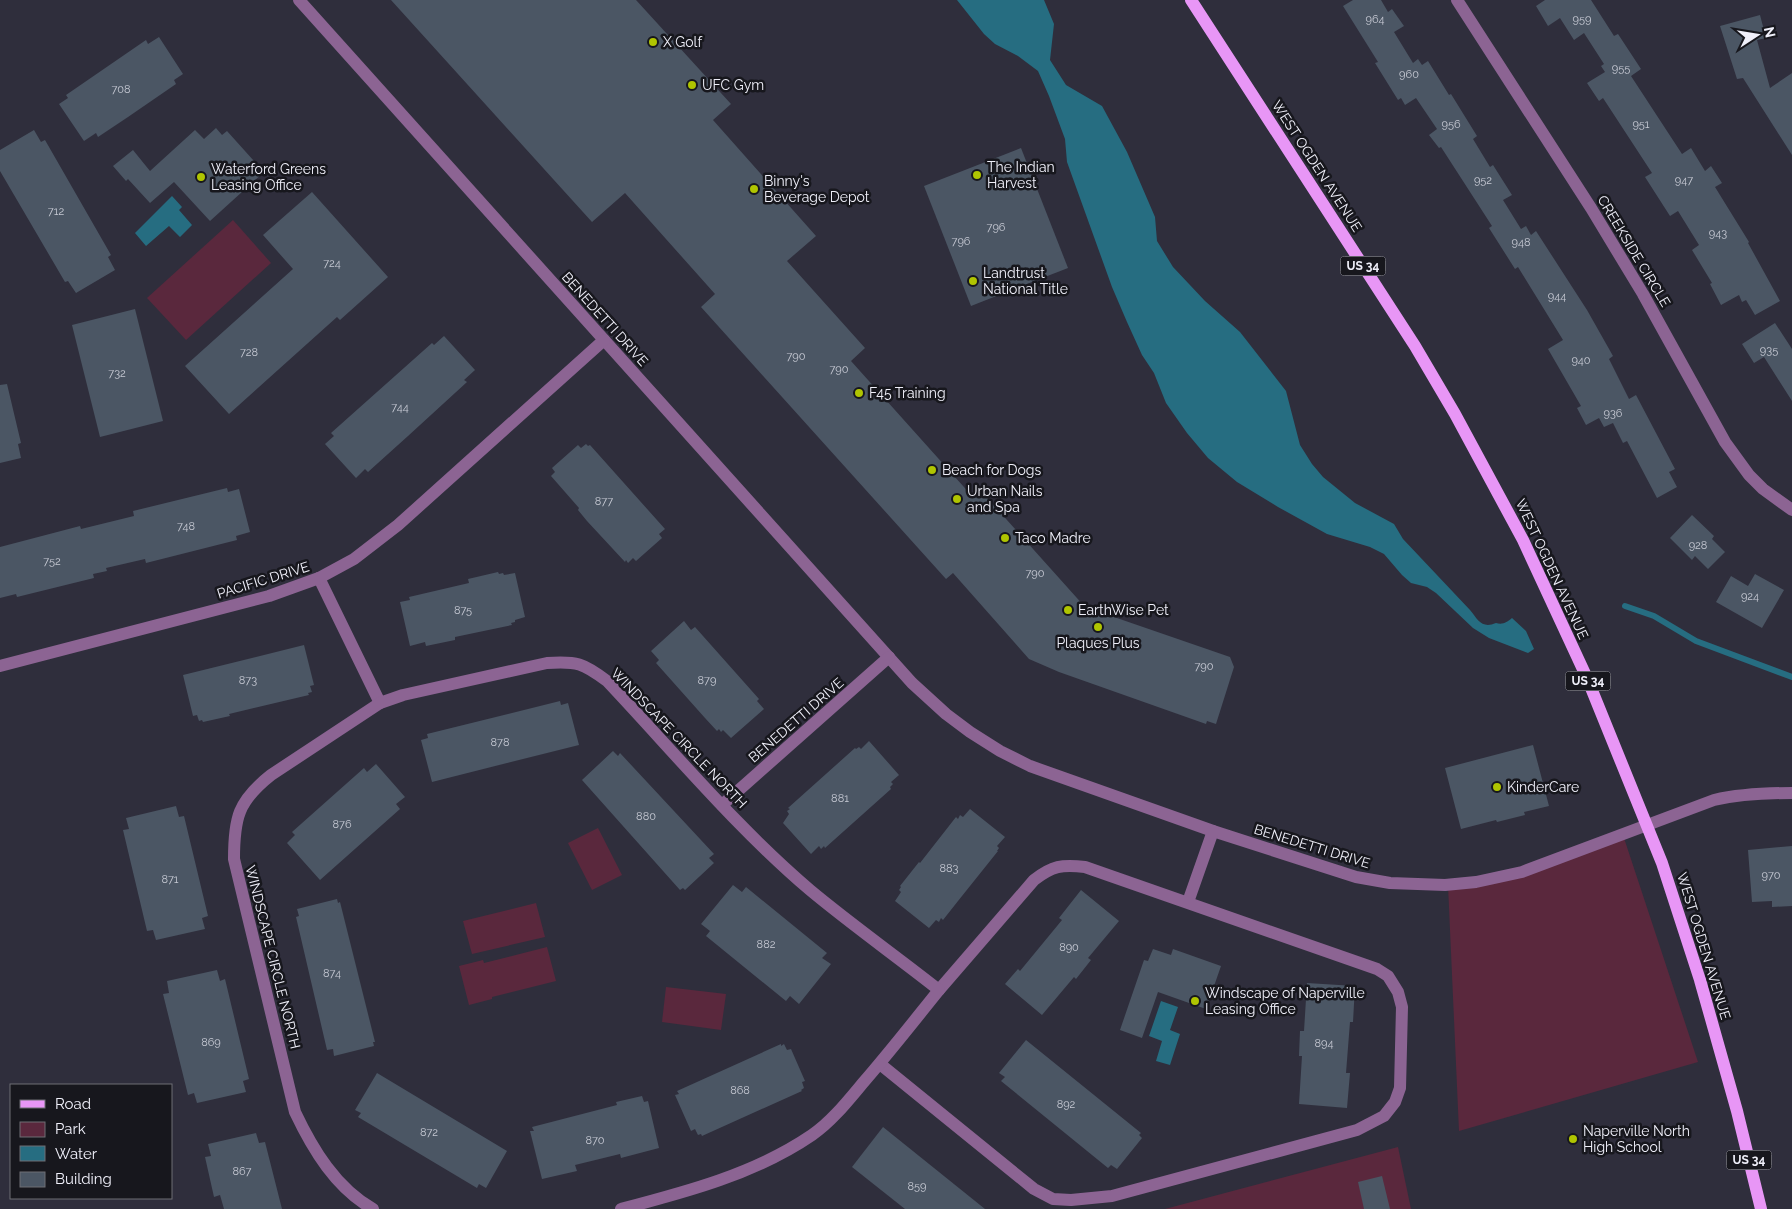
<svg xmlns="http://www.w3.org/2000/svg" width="1792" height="1209" viewBox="0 0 1792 1209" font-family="Raleway,sans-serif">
<rect width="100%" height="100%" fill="#2f2e3c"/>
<!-- green -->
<g fill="#5a283d">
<path d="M233,220L271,263L186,340L147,298Z"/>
<path d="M598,828L622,875L592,890L568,843Z"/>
<path d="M1623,835L1698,1062L1459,1131L1448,885L1487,879Z"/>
<path d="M536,903L545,937L472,954L463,921Z"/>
<path d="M547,947L556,981L492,997V999L469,1005L459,966L483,960L484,963Z"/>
<path d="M666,987L726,994L721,1030L662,1022Z"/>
<path d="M1398,1147L1411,1209H1165Z"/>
</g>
<!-- water -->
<g fill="#266d81">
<path d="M957,0H1044L1054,24L1050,60L1066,85L1102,106L1127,152L1155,217L1157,241L1173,267L1205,301L1240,332L1286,391L1300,445L1312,464L1323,477L1355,503L1394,524L1403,539L1470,610C1478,620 1482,629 1496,623C1503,625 1507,622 1512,618L1526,631L1534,649L1528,653L1489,638L1473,628L1436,593L1427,587L1411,583L1402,575L1384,554L1370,547L1327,534L1278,507L1237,482L1208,458L1187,433L1166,403L1154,373L1142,355L1127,322L1112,287L1067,162L1065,139L1049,96L1038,71L1018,56L995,44L984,34Z"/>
<path d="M172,196L182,207L179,210L192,225L180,237L169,226L146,246L135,233Z"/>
<path d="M1161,1001L1178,1007L1170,1030L1180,1034L1170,1065L1156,1061L1162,1041L1149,1036Z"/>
</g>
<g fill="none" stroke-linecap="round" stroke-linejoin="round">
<!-- stream -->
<path stroke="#266d81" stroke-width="6" d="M1625,606L1654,616L1696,641L1792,677"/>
</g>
<!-- building -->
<g fill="#4b5664">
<path d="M391,0H636L731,104L713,120L816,236L787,261L865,348L851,361L972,496L980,490L1085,607L1230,657L1234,667L1216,724L1207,721L1206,724L1059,672L1029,659L953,573L946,579L701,307L715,294L625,193L592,222Z"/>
<path d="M1353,0H1381L1388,12L1392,9L1404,26L1394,32L1413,63L1418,59L1422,65L1428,61L1449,95L1451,94L1477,136L1473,139L1490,167L1493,165L1512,195L1503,200L1521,229L1526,226L1531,235L1536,231L1587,310L1613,356L1609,359L1629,399L1636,395L1675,469L1669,472L1677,487L1657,498L1627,441L1623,443L1613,423L1604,427L1599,418L1586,425L1577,408L1581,406L1548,349L1563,340L1518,267L1515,269L1489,228L1492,226L1441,147L1439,148L1429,135L1437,129L1416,98L1405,105L1401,98L1398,100L1375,63L1378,62L1343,6Z"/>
<path d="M1545,0H1591L1614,36L1618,34L1641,69L1631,76L1682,154L1691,148L1705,171L1711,166L1722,183L1715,187L1749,242L1748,243L1780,301L1755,315L1746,300L1742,302L1739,295L1721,305L1710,284L1712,283L1692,250L1699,245L1678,211L1670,216L1645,177L1652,173L1603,98L1599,101L1587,83L1605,72L1601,66L1604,64L1584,33L1574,40L1560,18L1548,26L1536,6Z"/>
<path d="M1760,15L1766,38L1757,40L1770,88L1792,73V155L1743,78L1737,79L1720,26Z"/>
<path d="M159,37L183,74L174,80L176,84L128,117L98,137L96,133L84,141L59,104L68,98L66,95L146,40L148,44Z"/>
<path d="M216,128L222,135L227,131L264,172L210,221L174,182L150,203L128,179L126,181L113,166L133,150L150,171L195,130L204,139Z"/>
<path d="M34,130L41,142L45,140L111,255L108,257L115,270L76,293L68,281L65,282L0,171V150Z"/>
<path d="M1021,148L1068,268L971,306L924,186Z"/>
<path d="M312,192L388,277L340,320L337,317L229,414L185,366L293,269L263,235Z"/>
<path d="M135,309L163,421L100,437L72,325Z"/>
<path d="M1775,323L1792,349V401L1764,357L1754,363L1742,344Z"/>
<path d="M444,336L475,370L464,380L467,382L408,436L368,472L365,469L356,478L325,444L334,436L331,433L432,343L434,345Z"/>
<path d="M7,384L21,443L18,444L21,458L0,463V385Z"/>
<path d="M586,444L588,446L590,445L665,529L659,534L662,538L636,561L633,558L628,563L626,560L625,562L587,521L578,510L579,508L551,476L555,472L552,468L578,445L581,448Z"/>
<path d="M227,488L228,492L239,489L250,532L236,536L237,540L146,563L145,559L106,568L107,571L93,574L94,578L17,597L16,594L0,598V547L80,526L81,529L134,516L133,511Z"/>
<path d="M1692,515L1714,536L1712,539L1725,552L1708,569L1695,556L1692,560L1670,538Z"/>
<path d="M498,572L499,574L503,573L504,575L515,573L525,617L515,620V622L511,623L512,625L455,637V640L426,646L425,642L410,646L400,602L410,600L409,597L469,583L468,579Z"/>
<path d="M1755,574L1784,590L1762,628L1716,602L1731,576L1748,586Z"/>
<path d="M684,621L691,630L695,627L759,699L757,701L764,709L731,738L723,730L721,732L719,729L717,731L705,718L656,663L659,660L651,651Z"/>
<path d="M304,645L314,685L310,686L312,692L308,693L309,695L229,714L230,716L203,722L202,720L199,721L197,715L193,716L183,675Z"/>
<path d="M560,701L561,705L568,703L579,745L432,782L421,740L428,738L427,734Z"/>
<path d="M869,741L899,775L891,782L893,784L890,787L891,789L825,848L824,846L821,849L819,846L811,854L783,823L789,814L787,811L790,809L788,808L855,748L856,749L859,747L861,749Z"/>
<path d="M1533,745L1549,806L1524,812L1525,815L1497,822L1496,820L1461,829L1445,768Z"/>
<path d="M613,751L618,756L620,753L714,854L709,858L714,863L685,890L683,888L680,890L582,780Z"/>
<path d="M376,764L405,797L396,804L400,809L320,880L287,843L295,835L292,832L364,768L367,772Z"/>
<path d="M176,806L179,817L184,816L208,916L202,918L205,929L156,940L153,930L147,931L123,830L129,829L126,818Z"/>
<path d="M970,809L1005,837L997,846L999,848L997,851H998L958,901L943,920L941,918L939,922L936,920L929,928L895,901L901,892L899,890L901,887L900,886L919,862L920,863L956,817L958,819L960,815L963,817Z"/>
<path d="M1792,846V906L1772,907V901L1752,902L1748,850Z"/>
<path d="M733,885L742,892L746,887L827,953L822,958L831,964L799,1004L790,996L786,1001L706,936L710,931L701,924Z"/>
<path d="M1081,890L1119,921L1088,958L1091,960L1076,979L1074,977L1042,1015L1005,984L1018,969L1020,971L1062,920L1059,918Z"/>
<path d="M337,899L338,903L340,902L375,1042H373L374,1046L334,1056L333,1049L327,1050L296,917L299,916L297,909Z"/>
<path d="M1153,949L1171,955L1173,949L1221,966L1206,1009L1158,992L1142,1038L1120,1030L1144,960L1148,961Z"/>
<path d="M217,970L220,981L225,979L249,1079L243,1081L246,1092L197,1103L194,1093L188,1095L163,994L169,993L167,981Z"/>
<path d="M1307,983L1355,986L1353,1022H1350L1346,1073H1350L1347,1108L1299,1104L1302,1056H1299L1300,1031H1304Z"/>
<path d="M1026,1040L1141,1133L1139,1135L1142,1138L1117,1169L1111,1165L1108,1168L1001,1081L1005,1077L999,1073Z"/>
<path d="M781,1044V1046L784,1044L787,1050L791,1049L805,1081L802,1082L804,1088L801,1090L802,1091L702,1136L701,1134L698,1135L695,1129L691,1131L675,1095L679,1094L677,1091Z"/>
<path d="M377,1073L507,1151L486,1188L479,1184L477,1188L358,1117L361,1113L355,1110Z"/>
<path d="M642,1096L644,1102L648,1101L659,1148L621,1158L620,1154L575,1165L577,1171L542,1179L530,1131H534L532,1127L617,1105L616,1102Z"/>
<path d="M883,1127L985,1209H905L852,1167Z"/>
<path d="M256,1133L259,1143L265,1142L282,1209H224L220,1195L214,1197L205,1157L211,1156L208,1144Z"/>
<path d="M1382,1176L1390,1209H1364L1358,1182Z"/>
</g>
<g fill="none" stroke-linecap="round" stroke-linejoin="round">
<!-- street -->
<g stroke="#8c6493" stroke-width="12">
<path d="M299,0L912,683L946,714L970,732L1000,751L1030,766L1213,831L1356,877L1390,883L1445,885L1476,882L1522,872L1714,800C1740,794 1766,793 1792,793"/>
<path d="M1457,0L1591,208L1643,294L1725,442L1749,475L1763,489L1792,510"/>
<path d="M319,578L380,703"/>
<path d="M0,666L269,596L319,578L354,559L398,525L604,340"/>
<path d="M722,805L889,657"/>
<path d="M1188,902L1213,831"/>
<path d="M880,1064L1034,1189L1053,1199L1071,1200L1112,1196L1357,1130L1384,1116L1395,1102L1400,1088L1402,1007L1398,992L1388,976L1377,969L1085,867C1062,864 1052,866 1034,880L939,990"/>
<path d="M373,1209C336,1188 313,1150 295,1112L234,859C234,818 238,801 271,775L380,703L403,695L547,663C577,661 583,663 607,681C673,751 736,827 810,890C852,925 896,956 939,990C914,1021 889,1053 862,1084C847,1102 831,1122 812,1135C755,1174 686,1192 621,1209"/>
</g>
<!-- primary -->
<path stroke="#e896f6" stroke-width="12" d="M1191,0L1415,346L1455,414L1523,540L1587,678L1662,863L1700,980L1737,1111L1761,1209"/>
</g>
<!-- markers -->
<g fill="#b0c501" stroke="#17171d" stroke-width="2">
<circle cx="653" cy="42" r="5"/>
<circle cx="692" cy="85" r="5"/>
<circle cx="977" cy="175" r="5"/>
<circle cx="201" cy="177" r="5"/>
<circle cx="754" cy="189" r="5"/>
<circle cx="973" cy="281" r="5"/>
<circle cx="859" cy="393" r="5"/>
<circle cx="932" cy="470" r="5"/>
<circle cx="957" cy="499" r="5"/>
<circle cx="1005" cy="538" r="5"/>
<circle cx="1068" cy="610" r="5"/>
<circle cx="1098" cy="627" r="5"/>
<circle cx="1497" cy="787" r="5"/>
<circle cx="1195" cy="1001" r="5"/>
<circle cx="1573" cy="1139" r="5"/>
</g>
<g text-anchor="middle" stroke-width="5" stroke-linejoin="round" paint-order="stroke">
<!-- number labels -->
<g font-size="11" fill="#c7cad4">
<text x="1375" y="23">964</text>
<text x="1582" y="23">959</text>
<text x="1621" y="72">955</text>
<text x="1409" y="78">960</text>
<text x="121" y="93">708</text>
<text x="1451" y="128">956</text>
<text x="1641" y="128">951</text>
<text x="1483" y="184">952</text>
<text x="1684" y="184">947</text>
<text x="56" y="215">712</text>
<text x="996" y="231">796</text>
<text x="1718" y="237">943</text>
<text x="961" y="245">796</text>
<text x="1521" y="246">948</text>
<text x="332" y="267">724</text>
<text x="1557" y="300">944</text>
<text x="1769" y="354">935</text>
<text x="249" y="356">728</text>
<text x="796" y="360">790</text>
<text x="1581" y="364">940</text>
<text x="839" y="373">790</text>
<text x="117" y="377">732</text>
<text x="400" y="411">744</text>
<text x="1613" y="417">936</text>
<text x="604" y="505">877</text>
<text x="186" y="530">748</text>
<text x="1698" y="549">928</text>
<text x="52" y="565">752</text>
<text x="1035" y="577">790</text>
<text x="1750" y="600">924</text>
<text x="463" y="614">875</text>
<text x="1204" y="670">790</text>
<text x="248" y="684">873</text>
<text x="707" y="684">879</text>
<text x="500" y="746">878</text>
<text x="840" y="802">881</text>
<text x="646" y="820">880</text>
<text x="342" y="828">876</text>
<text x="949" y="872">883</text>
<text x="1771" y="879">970</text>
<text x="170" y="883">871</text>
<text x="766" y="948">882</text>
<text x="1069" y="951">890</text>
<text x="332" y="977">874</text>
<text x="211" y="1046">869</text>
<text x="1324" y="1047">894</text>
<text x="740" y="1094">868</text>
<text x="1066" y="1108">892</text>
<text x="429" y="1136">872</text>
<text x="595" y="1144">870</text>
<text x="242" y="1175">867</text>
<text x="917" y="1190">859</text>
</g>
<!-- shield labels -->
<g fill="#17171d" stroke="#afafb8" stroke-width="1">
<rect x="1340.5" y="256.5" width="45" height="19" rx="4"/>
<rect x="1565.5" y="671.5" width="45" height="19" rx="4"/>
<rect x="1726.5" y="1150.5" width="45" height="19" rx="4"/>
</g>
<g font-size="12" font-weight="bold" fill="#f0f0fa">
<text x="1363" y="270">US 34</text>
<text x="1588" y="685">US 34</text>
<text x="1749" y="1164">US 34</text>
</g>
<!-- poi labels -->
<g font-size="14" fill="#f0f0fa" stroke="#17171d" text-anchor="start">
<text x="663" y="47">X Golf</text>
<text x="702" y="90">UFC Gym</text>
<text x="987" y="172">The Indian<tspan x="987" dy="16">Harvest</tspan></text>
<text x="211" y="174">Waterford Greens<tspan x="211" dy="16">Leasing Office</tspan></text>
<text x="764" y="186">Binny's<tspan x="764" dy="16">Beverage Depot</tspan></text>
<text x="983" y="278">Landtrust<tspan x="983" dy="16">National Title</tspan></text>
<text x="869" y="398">F45 Training</text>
<text x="942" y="475">Beach for Dogs</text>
<text x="967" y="496">Urban Nails<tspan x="967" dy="16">and Spa</tspan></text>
<text x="1015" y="543">Taco Madre</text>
<text x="1078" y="615">EarthWise Pet</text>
<text x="1098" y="648" text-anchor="middle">Plaques Plus</text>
<text x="1507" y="792">KinderCare</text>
<text x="1205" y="998">Windscape of Naperville<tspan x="1205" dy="16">Leasing Office</tspan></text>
<text x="1583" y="1136">Naperville North<tspan x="1583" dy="16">High School</tspan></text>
</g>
<!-- street labels -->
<g font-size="14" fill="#f0f0fa" stroke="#17171d">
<text transform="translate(1317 166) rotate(57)" y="5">WEST OGDEN AVENUE</text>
<text transform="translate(1634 251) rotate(59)" y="5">CREEKSIDE CIRCLE</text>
<text transform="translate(605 319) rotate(48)" y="5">BENEDETTI DRIVE</text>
<text transform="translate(1552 569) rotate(65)" y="5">WEST OGDEN AVENUE</text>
<text transform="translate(263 580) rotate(-17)" y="5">PACIFIC DRIVE</text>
<text transform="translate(796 720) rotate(-41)" y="5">BENEDETTI DRIVE</text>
<text transform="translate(679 738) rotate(46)" y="5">WINDSCAPE CIRCLE NORTH</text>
<text transform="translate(1312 846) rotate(17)" y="5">BENEDETTI DRIVE</text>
<text transform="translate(1704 946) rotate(73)" y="5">WEST OGDEN AVENUE</text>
<text transform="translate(273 957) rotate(76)" y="5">WINDSCAPE CIRCLE NORTH</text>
</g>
</g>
<!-- legend -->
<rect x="10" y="1084" width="162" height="115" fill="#17171d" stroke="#6e6e75"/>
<rect x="20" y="1100" width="25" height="8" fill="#e896f6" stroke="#6e6e75"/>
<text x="55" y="1109" font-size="15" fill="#f0f0fa">Road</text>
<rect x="20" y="1122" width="25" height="15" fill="#5a283d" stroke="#6e6e75"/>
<text x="55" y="1134" font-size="15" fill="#f0f0fa">Park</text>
<rect x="20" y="1146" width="25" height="15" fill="#266d81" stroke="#6e6e75"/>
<text x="55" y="1159" font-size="15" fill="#f0f0fa">Water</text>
<rect x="20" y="1172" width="25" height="15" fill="#4b5664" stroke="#6e6e75"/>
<text x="55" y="1184" font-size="15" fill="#f0f0fa">Building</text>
<!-- north arrow -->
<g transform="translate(1757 35) rotate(78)" stroke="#17171d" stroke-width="4" paint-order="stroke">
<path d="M0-4L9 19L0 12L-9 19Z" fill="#f0f0fa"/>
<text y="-8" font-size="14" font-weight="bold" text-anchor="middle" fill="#f0f0fa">N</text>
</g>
</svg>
